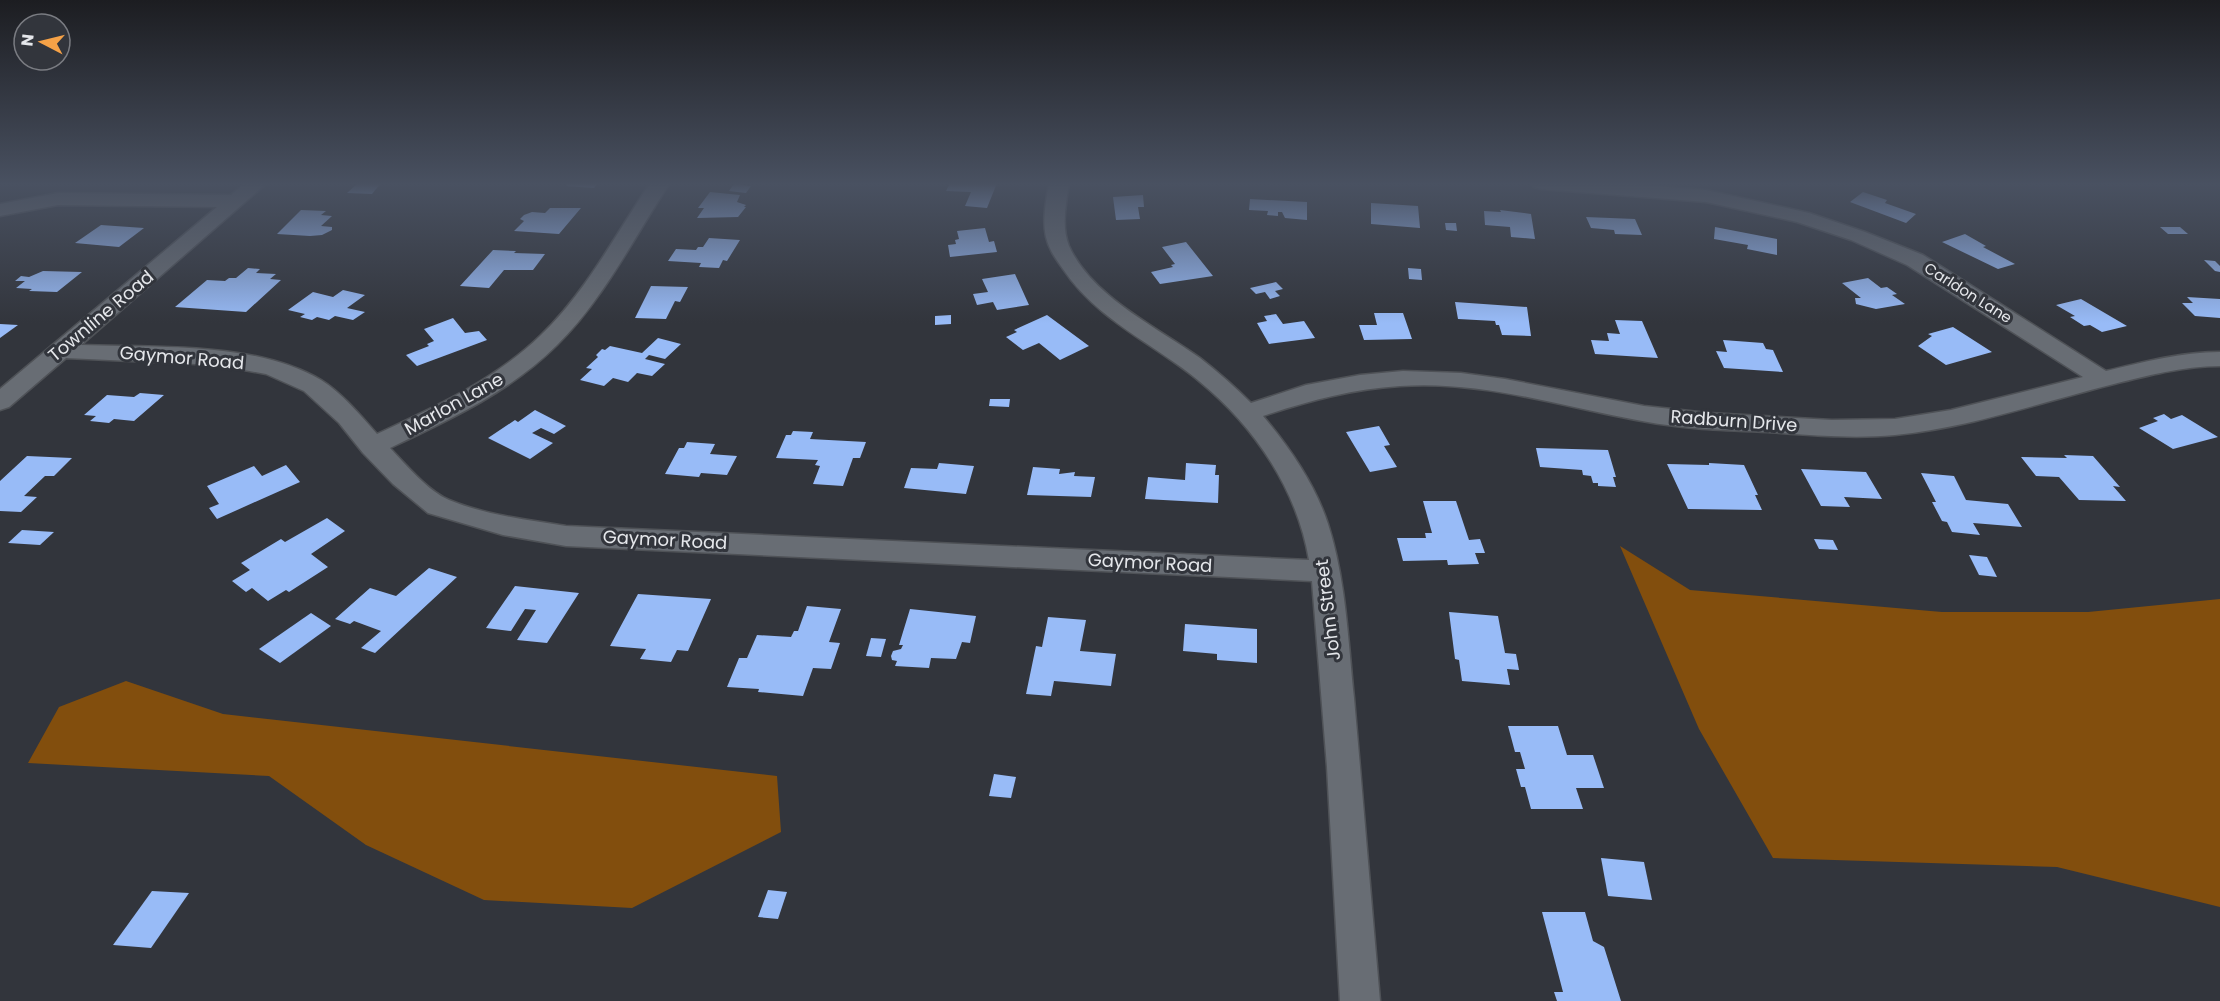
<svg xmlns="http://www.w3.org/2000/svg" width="2220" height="1001" viewBox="0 0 2220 1001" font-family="Poppins,sans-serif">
<rect width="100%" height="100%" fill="#32353c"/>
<!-- green -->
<g fill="#824e0d">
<path d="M1620,546L1690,590L1942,612H2088L2220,599V907L2057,867L1773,858L1699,729Z"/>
<path d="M126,681L223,714L777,776L781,832L632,908L484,900L366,845L269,776L28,763L59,707Z"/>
</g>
<!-- building -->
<g fill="#98bbf7">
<path d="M358,183H381L372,194L347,193Z"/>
<path d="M569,183H598L594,188L566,186Z"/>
<path d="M950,183H997L987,208L965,206L971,192L946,191Z"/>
<path d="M734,184L751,186L746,193L729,191Z"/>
<path d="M710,192L740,195L737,202L746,205L744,207H746L738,217L697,218L704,208H698Z"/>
<path d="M1863,192L1887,200L1885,203L1916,214L1906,223L1850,202Z"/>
<path d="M1143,195L1144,207H1138L1140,219L1116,220L1113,197Z"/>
<path d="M1250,199L1307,202V220L1285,218L1282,212H1278V216L1267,215L1268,211L1249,210Z"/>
<path d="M1371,203L1418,206L1420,228L1371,224Z"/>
<path d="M550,208H581L559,234L514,231L524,221L520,219L524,215L532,212L545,213Z"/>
<path d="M301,210L326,211L321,215L332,216L321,226L332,227V230L322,235L310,236L277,234Z"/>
<path d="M1500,210L1531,214L1535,239L1511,237L1510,227L1485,225L1484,211L1501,212Z"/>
<path d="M1586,217L1635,219L1642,235L1615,234L1614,230L1591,228Z"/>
<path d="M1445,223H1456L1457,231L1446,230Z"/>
<path d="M101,225L144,228L119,247L75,243Z"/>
<path d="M1715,227L1777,239V255L1747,249L1748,245L1714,239Z"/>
<path d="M2160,227H2180L2188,234H2168Z"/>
<path d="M985,228L989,242L994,241L997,252L950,257L948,245L956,244L955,240L959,239L957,231Z"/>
<path d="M1965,234L1986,246L1983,247L2015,264L1998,269L1942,242Z"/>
<path d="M709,238L740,240L727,261L723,260L719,268L699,267L701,263L668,261L676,249L696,250L698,247H703Z"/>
<path d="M1186,242L1213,276L1160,284L1151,272L1173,267L1171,265L1175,264L1162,247Z"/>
<path d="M493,250L516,251L514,253L545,254L533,270H504L489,288L460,286Z"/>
<path d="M2204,260L2215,261L2220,266V272L2215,271Z"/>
<path d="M248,268L260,269L256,273L276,274L270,279L281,280L246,312L175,307L207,280L225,281L229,278H236Z"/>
<path d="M1408,268L1421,269L1422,280L1409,279Z"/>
<path d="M43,271L82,272L57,292L29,291L32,289L16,288L25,281H15L21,276L29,277Z"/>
<path d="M1015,274L1029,305L997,310L993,302L977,305L973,294L988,292L982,279Z"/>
<path d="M1868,278L1881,288L1887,287L1897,294L1892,295L1905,304L1876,309L1856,304L1855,298H1861L1842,283Z"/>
<path d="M1276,282L1283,289L1275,291L1280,296L1270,299L1265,292L1256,294L1250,288Z"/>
<path d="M651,286L688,287L680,302L675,301L666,319L635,318Z"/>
<path d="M343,290L365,295L347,308L365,312L353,320L335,316L329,320L317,317L312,320L300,317L305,314L288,310L313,292L333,297Z"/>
<path d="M2187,297L2220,299V318L2195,316L2182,303H2193Z"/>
<path d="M2081,299L2127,326L2102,332L2090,325L2084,326L2070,317L2075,316L2056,305Z"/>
<path d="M1455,302L1527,307L1531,336L1502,335L1499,325H1496L1495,321L1458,319Z"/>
<path d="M1374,313H1403L1412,339L1364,340L1359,325H1377Z"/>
<path d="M1276,314L1283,324L1304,321L1315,338L1269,344L1257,323L1267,321L1264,316Z"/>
<path d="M951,315V324L935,325V316Z"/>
<path d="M1047,315L1089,346L1060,360L1039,343L1023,350L1006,337L1017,332L1014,330Z"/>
<path d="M453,318L465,333L479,331L487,340L417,366L406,355L429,346L427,344L434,341L424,329Z"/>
<path d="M1615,320L1642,321L1658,358L1595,354L1591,340L1609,341L1607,333L1620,334Z"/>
<path d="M0,324L18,325L0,338Z"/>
<path d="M1953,327L1992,352L1946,365L1918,346L1932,336L1928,334Z"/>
<path d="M658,338L681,344L665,359L649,355L645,359L665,364L652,376L637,373L628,382L613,378L604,386L580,380L592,369L586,368L598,357L596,355L602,349L605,350L610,346L642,353Z"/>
<path d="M1723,340L1763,343L1766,349L1773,350L1783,372L1724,368L1716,351L1727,352Z"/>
<path d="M140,393L164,395L134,421L114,419L109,423L90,421L96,416L84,415L107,395L134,397Z"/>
<path d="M990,399H1010L1009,407L989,406Z"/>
<path d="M535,410L566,426L554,434L541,428L532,433L553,443L530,459L488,438L515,420L518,422Z"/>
<path d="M2164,414L2171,419L2182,415L2218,437L2173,449L2139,428L2158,421L2153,418Z"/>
<path d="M1379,426L1390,445L1384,446L1397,467L1370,472L1346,432Z"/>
<path d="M793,431L813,432L810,439L866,442L860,458H853L843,486L813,484L820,466L815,465L818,460L776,458L786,435H791Z"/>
<path d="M687,442L715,444L710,454L737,456L727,475L701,473L699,477L665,474L679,448H684Z"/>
<path d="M1536,448L1608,450L1616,477H1613L1616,487L1598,486V483H1593L1591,476L1583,475L1582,470L1540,467Z"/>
<path d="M2064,455L2093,456L2120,487L2113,486L2126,501L2079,500L2059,477L2036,476L2021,457L2067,458Z"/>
<path d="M27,456L72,458L54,476H45L24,496L37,497L21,512L0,511V481Z"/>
<path d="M939,463L974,466L966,494L904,488L911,468L937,469Z"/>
<path d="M1186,463L1216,465L1215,475H1219L1218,503L1145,499L1148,477L1185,480Z"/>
<path d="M1709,463L1744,465L1758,495H1755L1762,510L1688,509L1667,464L1709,465Z"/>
<path d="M286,465L300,482L217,519L209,508L219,504L207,486L254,466L262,476Z"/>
<path d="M1033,467L1060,469L1059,474L1075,472L1074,476L1095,477L1091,497L1027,495Z"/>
<path d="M1801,469L1866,472L1882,499L1844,497L1850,507L1821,506Z"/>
<path d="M1921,473L1954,476L1966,500L2008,504L2022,527L1973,523L1980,535L1952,532L1947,522L1942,521L1932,502H1936Z"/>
<path d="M1423,501H1456L1469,540L1480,539L1485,553H1475L1479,564L1448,565L1447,560L1403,561L1397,538H1426L1425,533H1432Z"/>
<path d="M327,518L345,531L311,554L328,567L289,592L286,590L268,601L252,588L246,592L232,581L250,570L241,563L281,539L285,542Z"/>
<path d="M22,530L54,532L40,545L8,543Z"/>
<path d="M1814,539L1833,540L1838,550L1819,549Z"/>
<path d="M1969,555L1987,557L1997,577L1979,575Z"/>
<path d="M429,568L457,577L375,653L361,648L381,631L354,621L350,624L335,619L370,588L396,596Z"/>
<path d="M515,586L579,593L547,643L517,640L536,610L525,609L511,631L486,628Z"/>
<path d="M638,594L711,599L688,651L677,650L671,662L640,659L646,649L610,646Z"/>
<path d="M807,606L841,609L829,642L840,643L831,669L813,668L803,696L758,692L759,689L727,687L739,658H747L757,635L791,637L794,631H798Z"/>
<path d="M910,609L976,616L970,643L962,642L956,659L931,658L929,668L895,666L897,661L892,660L891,656L893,651L901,649L903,645H899Z"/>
<path d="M1449,612L1498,616L1505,653L1516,654L1519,670L1507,669L1510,685L1462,681L1459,660L1455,659Z"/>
<path d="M311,613L331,626L280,663L259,649Z"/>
<path d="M1048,617L1086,620L1080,651L1116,654L1111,686L1054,681L1051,696L1026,694L1036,646L1042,647Z"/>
<path d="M1185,624L1257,629V663L1217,660V654L1183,651Z"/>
<path d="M871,638L886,639L881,657L866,656Z"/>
<path d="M1508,726H1558L1567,755H1593L1604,788H1576L1583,809H1531L1525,787H1521L1516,769H1525L1520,752H1515Z"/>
<path d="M994,774L1016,777L1011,798L989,796Z"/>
<path d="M1601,858L1644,862L1652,900L1608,896Z"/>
<path d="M768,890L787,892L778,919L758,917Z"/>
<path d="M152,891L189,893L151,948L113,945Z"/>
<path d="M1542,912H1585L1593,941L1604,947L1621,1001H1557L1554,992H1563Z"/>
</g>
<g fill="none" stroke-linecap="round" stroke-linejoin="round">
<defs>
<path id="minor" d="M245,183H267L81,345C156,348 254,341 321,380C342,393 361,416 377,434C435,407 495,380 541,335C586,292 616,234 650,183H670C634,237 604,299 557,345C510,392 449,420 390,448C406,465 428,491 449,500C485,515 528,520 566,526L1309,560C1297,489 1254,426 1199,381C1153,343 1097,320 1063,269C1056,259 1049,250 1046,237C1042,219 1046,201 1049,183H1069C1066,204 1061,226 1069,246C1091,296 1158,328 1200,358C1218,372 1235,387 1251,403L1306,385L1360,375L1403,371L1461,373L1505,379L1644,406L1708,413L1832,420L1895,419L1951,410L2083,377L1907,265L1851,240L1797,222L1706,202L1541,189L1534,187L1531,183H1618L1706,190L1809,213L1865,232L1923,255L2106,371C2144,362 2181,352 2220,352V366C2182,366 2146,376 2110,385C2039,403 1968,428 1895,435C1853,439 1810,435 1768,432C1726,430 1683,429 1642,421C1563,407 1482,380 1400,386C1352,389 1308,401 1263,416C1290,448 1315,484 1328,524C1346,580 1348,640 1354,698C1363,799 1371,900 1380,1001H1340L1327,767L1312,581L566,546L503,535L428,513L393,484L363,453L339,423L304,391L266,374L217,365L66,358L9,407L0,410V389L217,207L58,205L0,216V204L58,193L231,195Z"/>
</defs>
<!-- minor casing -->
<use href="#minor" stroke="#4f5257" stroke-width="3"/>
<!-- minor -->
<use href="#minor" fill="#686d74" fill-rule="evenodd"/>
</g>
<!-- sky -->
<linearGradient id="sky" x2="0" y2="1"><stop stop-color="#1c1d21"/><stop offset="0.57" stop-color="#495161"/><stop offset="1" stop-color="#495161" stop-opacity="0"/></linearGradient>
<rect width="2220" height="323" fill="url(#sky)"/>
<g text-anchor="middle" stroke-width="6" stroke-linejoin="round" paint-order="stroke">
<!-- far-street labels -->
<g font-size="15" fill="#e5e7eb" stroke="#32353c">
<text transform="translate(1968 293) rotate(32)" y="5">Carldon Lane</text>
</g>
<!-- street labels -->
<g font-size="18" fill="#e5e7eb" stroke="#32353c">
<text transform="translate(101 316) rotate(-40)" y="6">Townline Road</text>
<text transform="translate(182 358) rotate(5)" y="6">Gaymor Road</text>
<text transform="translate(454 404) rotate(-29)" y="6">Marlon Lane</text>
<text transform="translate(1734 421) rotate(4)" y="6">Radburn Drive</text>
<text transform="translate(665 540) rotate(3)" y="6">Gaymor Road</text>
<text transform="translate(1150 563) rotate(3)" y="6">Gaymor Road</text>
<text transform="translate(1328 610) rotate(-97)" y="6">John Street</text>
</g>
</g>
<!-- north arrow -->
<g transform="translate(42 42) rotate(277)"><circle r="28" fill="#32353c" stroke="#7a7c82" stroke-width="1.5"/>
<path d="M0-4.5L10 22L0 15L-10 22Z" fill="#f6a247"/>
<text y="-9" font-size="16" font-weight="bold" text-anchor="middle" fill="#e5e7eb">N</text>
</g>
</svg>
